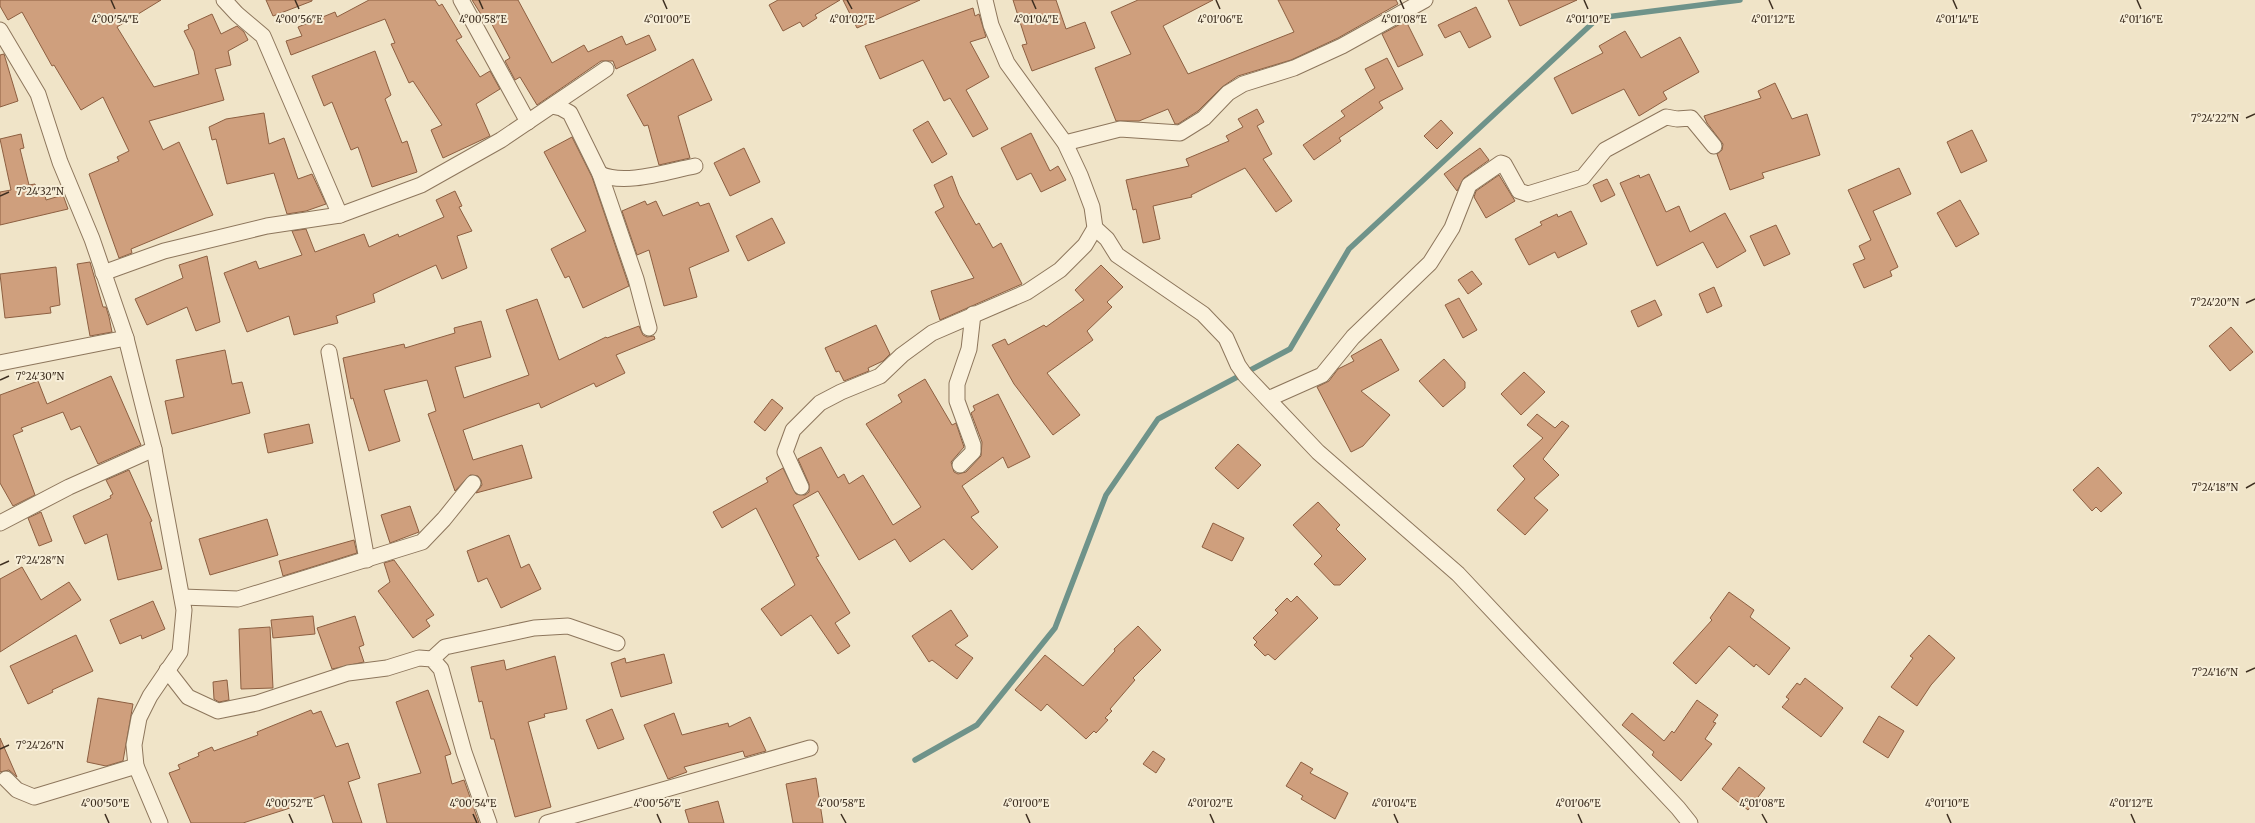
<svg xmlns="http://www.w3.org/2000/svg" width="2255" height="823" viewBox="0 0 2255 823" font-family="Merriweather,serif">
<rect width="100%" height="100%" fill="#f0e4c8"/>
<g fill="none" stroke-linecap="round" stroke-linejoin="round">
<!-- stream -->
<path stroke="#6f938a" stroke-width="5.5" d="M915,760L977,725L1055,628L1106,495L1158,419L1290,349L1349,249L1598,18L1740,0"/>
</g>
<!-- building -->
<g fill="#cf9f7d" stroke="#8d5f41">
<path d="M0,0H161L117,27L154,87L199,74L194,51L184,31L189,29L188,25L212,14L221,34L237,26L244,32L248,40L228,51L231,65L215,69L224,100L149,121L163,150L179,142L213,215L131,249L132,253L119,258L89,174L119,161L117,157L129,151L103,97L81,110L54,65L52,66L22,12L8,20L0,6Z"/>
<path d="M266,0H312V1L273,16Z"/>
<path d="M369,0H435L439,6L442,4L462,37L456,40L480,77L490,71L500,89L476,104L490,136L443,158L431,130L442,125L413,81L409,83L391,44L395,43L385,19L291,55L286,41L302,36L298,27L335,12L337,17Z"/>
<path d="M472,0H518L552,63L584,45L588,52L622,36L626,45L649,35L656,50L616,69L613,61H601L537,105L520,77L515,80L505,61L510,58L488,17L484,19Z"/>
<path d="M778,0H840L815,15L817,18L803,27L800,22L783,31L769,5Z"/>
<path d="M843,0H920L857,28Z"/>
<path d="M1013,0H1056L1066,29L1085,22L1095,48L1032,71L1022,45L1027,44Z"/>
<path d="M1138,0H1213L1163,26L1188,74L1294,32L1278,0H1396L1398,4L1338,38L1291,60L1238,76L1222,87L1198,111L1178,124H1175L1168,109L1139,121H1116L1095,68L1131,54L1111,12Z"/>
<path d="M1508,0H1577L1520,26Z"/>
<path d="M1476,7L1491,37L1469,48L1460,31L1445,38L1438,25Z"/>
<path d="M973,8L975,16L979,14L986,37L970,42L989,77L966,90L988,129L973,137L950,98L944,101L923,60L880,79L865,46Z"/>
<path d="M1406,21L1423,55L1398,67L1382,34Z"/>
<path d="M1625,31L1641,58L1680,37L1699,72L1663,92L1667,99L1639,116L1624,89L1572,114L1554,78L1603,53L1599,46Z"/>
<path d="M375,51L391,95L385,99L402,143L407,141L417,172L372,187L358,147L351,150L332,102L324,106L312,76Z"/>
<path d="M4,54L18,101L0,107V55Z"/>
<path d="M1387,58L1403,89L1379,102L1383,108L1339,138L1341,141L1314,160L1303,145L1345,116L1341,111L1375,88L1365,69Z"/>
<path d="M693,59L712,100L678,116L690,158L659,165L648,125L644,126L627,95Z"/>
<path d="M1775,83L1792,119L1807,114L1820,155L1762,173L1764,178L1730,190L1717,154L1722,150L1723,144L1707,123L1704,116L1761,98L1758,91Z"/>
<path d="M1257,109L1264,122L1257,126L1272,154L1263,159L1292,201L1276,212L1245,168L1191,195L1192,197L1153,206L1160,239L1143,243L1136,209L1133,210L1126,180L1189,166L1186,159L1229,141L1226,136L1243,127L1238,119Z"/>
<path d="M264,113L269,144L284,138L298,179L312,174L326,204L306,211L287,214L274,173L227,184L216,139L212,140L209,127L226,119Z"/>
<path d="M1441,120L1453,133L1437,149L1424,136Z"/>
<path d="M928,121L947,154L932,163L913,130Z"/>
<path d="M1972,130L1987,161L1961,173L1947,142Z"/>
<path d="M1031,133L1050,171L1058,166L1066,180L1041,192L1031,173L1017,180L1001,148Z"/>
<path d="M21,134L24,148L20,149L29,185L35,184L37,191L44,190L46,200L63,195L68,209L0,225V192L11,190L0,139Z"/>
<path d="M572,137L592,177L629,286L583,308L569,276L565,278L551,249L586,231L544,152Z"/>
<path d="M744,148L760,182L730,196L714,163Z"/>
<path d="M1480,148L1489,160L1464,178L1457,191L1444,174Z"/>
<path d="M1899,168L1911,194L1873,211L1898,267L1890,271L1892,276L1864,288L1853,264L1865,259L1859,246L1871,240L1848,190Z"/>
<path d="M1649,174L1666,212L1679,206L1690,232L1725,213L1746,251L1717,268L1703,242L1657,266L1620,183L1639,175L1640,178Z"/>
<path d="M1499,175L1515,201L1486,218L1474,197L1476,191Z"/>
<path d="M952,176L959,195L976,225L979,223L993,248L1001,243L1022,284L940,320L931,291L974,278L935,212L944,207L934,185Z"/>
<path d="M1607,179L1615,195L1601,202L1593,185Z"/>
<path d="M455,191L462,206L459,207L472,231L457,236L467,268L442,279L436,265L373,294L375,302L336,316L338,323L294,335L289,316L247,332L224,273L256,261L259,269L302,255L292,231L306,229L315,252L364,234L369,247L398,234L399,237L444,217L436,200Z"/>
<path d="M1960,200L1979,234L1956,247L1937,213Z"/>
<path d="M645,201L647,205L656,201L663,216L698,202L700,206L709,203L729,251L689,268L697,297L664,306L649,250L637,255L622,211Z"/>
<path d="M1571,211L1587,244L1558,258L1555,252L1529,265L1515,239L1542,225L1540,222L1557,214L1558,217Z"/>
<path d="M772,218L785,243L748,261L736,236Z"/>
<path d="M1776,225L1790,254L1764,266L1750,236Z"/>
<path d="M207,256L220,322L196,331L187,307L147,325L135,299L183,278L179,265Z"/>
<path d="M90,262L103,307H106L109,317L112,332L90,336L77,264Z"/>
<path d="M1101,265L1123,287L1107,302L1112,307L1087,331L1093,340L1047,373L1080,415L1053,435L1014,384L992,345L1005,339L1008,345L1044,325L1046,327L1084,300L1075,290Z"/>
<path d="M56,267L60,305L50,307L51,313L5,318L0,274Z"/>
<path d="M1472,271L1482,284L1468,294L1458,280Z"/>
<path d="M1714,287L1722,306L1707,313L1699,294Z"/>
<path d="M1459,298L1477,330L1463,338L1445,305Z"/>
<path d="M537,299L559,360L606,337L607,338L639,326L643,335L647,337L654,336L655,339L616,355L625,373L596,387L594,383L541,408L539,403L463,430L473,460L522,445L532,478L476,493L482,485L481,480L478,476L470,475L455,491L428,414L436,411L427,380L384,390L400,441L369,451L353,398L351,399L343,358L404,344L405,348L455,333L454,328L481,321L491,357L455,367L464,398L529,375L506,310Z"/>
<path d="M1655,300L1662,315L1638,327L1631,311Z"/>
<path d="M876,325L890,354L883,361L868,368L869,371L844,381L839,371L836,372L825,348Z"/>
<path d="M2231,327L2253,352L2230,371L2209,346Z"/>
<path d="M1381,339L1399,370L1361,391L1390,415L1363,446L1351,452L1317,387L1329,381L1338,369L1354,361L1351,356Z"/>
<path d="M225,350L232,384L242,382L250,413L172,434L165,401L184,397L176,360Z"/>
<path d="M1444,359L1465,382V388L1443,407L1419,381Z"/>
<path d="M1524,372L1545,392L1521,415L1501,394Z"/>
<path d="M111,376L141,445L98,464L80,426L71,430L63,412L21,428L23,431L13,435L35,495L13,506L0,483V395L38,381L47,404Z"/>
<path d="M925,379L952,425L956,423L964,447L951,462L954,472L958,474L966,472L981,456L982,442L971,413L975,410L973,406L998,394L1030,457L1008,468L1003,457L962,486L979,512L971,517L998,547L972,570L944,539L910,562L895,539L859,560L818,491L793,505L819,556L816,557L850,613L835,623L850,646L838,654L811,615L781,636L761,609L795,585L756,508L722,528L713,512L768,482L766,478L783,468L796,494L805,495L809,492V484L798,459L821,447L838,478L844,474L849,484L863,475L893,525L921,507L866,424L902,402L898,395Z"/>
<path d="M772,399L783,408L765,431L754,422Z"/>
<path d="M1537,414L1555,428L1562,421L1569,426L1543,459L1559,475L1534,498L1548,510L1525,535L1497,510L1525,479L1513,466L1543,438L1527,425Z"/>
<path d="M309,424L313,443L268,453L264,434Z"/>
<path d="M1238,444L1261,465L1238,489L1215,468Z"/>
<path d="M2098,467L2122,493L2101,512L2096,507L2092,511L2073,490Z"/>
<path d="M129,470L152,521L150,522L162,569L118,580L107,534L85,544L73,516L111,498L110,496L113,494L106,480Z"/>
<path d="M1318,502L1340,525L1336,529L1366,559L1340,585H1334L1314,564L1322,556L1293,525Z"/>
<path d="M410,506L419,532L390,543L381,515Z"/>
<path d="M41,512L52,541L39,546L28,518Z"/>
<path d="M267,519L278,555L210,575L199,539Z"/>
<path d="M1213,523L1244,538L1232,561L1202,547Z"/>
<path d="M509,535L521,568L529,564L541,589L501,608L487,578L478,582L467,551Z"/>
<path d="M354,540L357,553L283,576L279,561Z"/>
<path d="M394,560L434,615L426,620L430,626L413,638L378,591L390,582L384,563Z"/>
<path d="M22,567L41,600L69,582L81,600L0,652V579Z"/>
<path d="M1729,592L1754,610L1750,617L1790,648L1769,675L1756,664L1754,667L1729,646L1696,684L1673,663L1712,620L1710,618Z"/>
<path d="M1297,596L1318,618L1275,660L1268,654L1265,656L1254,645L1257,642L1253,638L1278,613L1275,610L1287,598L1291,602Z"/>
<path d="M153,601L165,629L142,639L141,635L120,644L110,620Z"/>
<path d="M951,610L968,636L955,645L973,658L957,679L932,660L929,662L912,636Z"/>
<path d="M313,616L315,634L273,638L271,620Z"/>
<path d="M355,616L364,645L359,647L364,662L332,669L317,628Z"/>
<path d="M1138,626L1161,650L1133,678L1135,680L1110,709L1112,711L1105,718L1108,720L1096,733L1094,731L1086,739L1047,704L1041,711L1015,690L1045,655L1083,686L1115,651L1114,649Z"/>
<path d="M270,627L273,688L241,689L239,629Z"/>
<path d="M76,635L93,671L52,690L53,692L28,704L10,666Z"/>
<path d="M1929,635L1955,658L1931,685L1917,706L1891,687L1913,658L1910,656Z"/>
<path d="M664,654L672,683L621,697L611,663L625,658L626,663Z"/>
<path d="M555,656L567,709L544,714L545,717L528,722L551,807L515,817L494,739H491L482,701L479,702L471,667L504,660L506,670Z"/>
<path d="M1805,678L1843,708L1821,737L1782,707L1789,699L1786,697L1797,683L1800,685Z"/>
<path d="M227,680L229,700L219,702L214,699L213,682Z"/>
<path d="M428,690L451,754L445,756L452,784L464,780L479,823H387L378,784L421,773L396,702Z"/>
<path d="M98,698L133,704L123,761L106,766L87,762Z"/>
<path d="M1697,700L1718,715L1713,722L1716,723L1705,739L1712,744L1681,781L1652,755L1654,752L1622,725L1632,713L1664,741L1672,731L1674,733Z"/>
<path d="M612,709L624,739L598,749L586,720Z"/>
<path d="M311,710L313,714L321,711L336,747L348,743L360,778L348,782L362,823H333L324,795L287,809L243,823H191L169,773L180,769L178,765L199,756L198,753L212,747L214,751L258,735L257,732Z"/>
<path d="M674,713L682,735L728,723L729,727L750,717L766,751L745,757L743,751L684,767L687,772L668,779L644,725Z"/>
<path d="M1879,716L1904,731L1888,758L1863,742Z"/>
<path d="M0,738L17,777L9,770L0,772Z"/>
<path d="M1153,751L1165,759L1156,773L1143,764Z"/>
<path d="M1301,762L1313,769L1310,773L1348,793L1335,819L1301,799L1303,796L1286,786Z"/>
<path d="M1739,767L1765,788L1748,810L1722,789Z"/>
<path d="M816,778L823,823H793L786,784Z"/>
<path d="M718,801L724,823H689L685,810Z"/>
</g>
<g fill="none" stroke-linecap="round" stroke-linejoin="round">
<defs>
<g id="street">
<path d="M224,0L237,14L263,36L340,215"/>
<path d="M461,0L528,122"/>
<path d="M0,30L38,94L60,162L92,239L126,338L154,449L184,610L180,652L150,696L139,718L134,745L136,766L160,823"/>
<path d="M552,106L561,108L570,113L600,174L636,279L649,328"/>
<path d="M1065,143L1120,129L1180,133L1204,118L1228,93L1243,84L1294,68L1342,46L1425,0"/>
<path d="M600,174C625,186 668,171 695,166"/>
<path d="M1095,228L1107,239L1117,255L1203,314L1226,338L1238,365L1245,375L1318,452L1458,574L1678,808L1690,823"/>
<path d="M103,273L164,251L267,226L340,215L421,185L501,140L606,69"/>
<path d="M329,352L367,560"/>
<path d="M0,363L126,338"/>
<path d="M1268,399L1322,375L1353,337L1430,263L1452,228L1469,185L1501,163L1504,164L1519,191L1528,194L1583,177L1605,150L1666,117L1677,119L1691,118L1714,146"/>
<path d="M960,465L973,452V445L957,401V384L969,349L973,314"/>
<path d="M801,487L785,452L793,430L820,403L841,392L880,376L902,355L932,333L1027,292L1060,270L1085,245L1095,228L1092,207L1080,175L1065,143L1007,63L991,25L985,0"/>
<path d="M0,523L69,487L154,449"/>
<path d="M182,597L238,599L422,542L444,519L473,483"/>
<path d="M432,659L445,647L534,628L568,626L617,643"/>
<path d="M167,670L188,697L218,711L257,703L348,673L387,668L419,658L432,659L441,669L464,752L489,823"/>
<path d="M6,779L17,790L34,797L136,766"/>
<path d="M547,823L810,748"/>
</g>
</defs>
<!-- street casing -->
<use href="#street" stroke="#8d765c" stroke-width="17"/>
<!-- street -->
<use href="#street" stroke="#faf1dc" stroke-width="15"/>
</g>
<!-- ticks -->
<path fill="none" stroke="#3d2e20" stroke-width="1.5" d="M111,0L115,9M295,0L299,9M479,0L483,9M663,0L667,9M847,0L852,9M1032,0L1036,9M1216,0L1220,9M1400,0L1404,9M1584,0L1588,9M1769,0L1773,9M1953,0L1957,9M2137,0L2141,9M2246,118L2255,114M0,196L9,192M2246,303L2255,299M0,380L9,376M2246,488L2255,483M0,565L9,561M2246,672L2255,668M0,749L9,745M105,814L109,823M289,814L293,823M473,814L477,823M657,814L661,823M841,814L846,823M1026,814L1030,823M1210,814L1214,823M1394,814L1398,823M1578,814L1582,823M1762,814L1767,823M1947,814L1951,823M2131,814L2135,823"/>
<g font-size="10" text-anchor="middle" fill="#3d2e20" stroke="#f7eed8" stroke-width="4" stroke-linejoin="round" paint-order="stroke">
<text x="115" y="23">4°00'54"E</text>
<text x="299" y="23">4°00'56"E</text>
<text x="483" y="23">4°00'58"E</text>
<text x="667" y="23">4°01'00"E</text>
<text x="852" y="23">4°01'02"E</text>
<text x="1036" y="23">4°01'04"E</text>
<text x="1220" y="23">4°01'06"E</text>
<text x="1404" y="23">4°01'08"E</text>
<text x="1588" y="23">4°01'10"E</text>
<text x="1773" y="23">4°01'12"E</text>
<text x="1957" y="23">4°01'14"E</text>
<text x="2141" y="23">4°01'16"E</text>
<text x="2215" y="122">7°24'22"N</text>
<text x="40" y="195">7°24'32"N</text>
<text x="2215" y="306">7°24'20"N</text>
<text x="40" y="380">7°24'30"N</text>
<text x="2215" y="491">7°24'18"N</text>
<text x="40" y="564">7°24'28"N</text>
<text x="2215" y="676">7°24'16"N</text>
<text x="40" y="749">7°24'26"N</text>
<text x="105" y="807">4°00'50"E</text>
<text x="289" y="807">4°00'52"E</text>
<text x="473" y="807">4°00'54"E</text>
<text x="657" y="807">4°00'56"E</text>
<text x="841" y="807">4°00'58"E</text>
<text x="1026" y="807">4°01'00"E</text>
<text x="1210" y="807">4°01'02"E</text>
<text x="1394" y="807">4°01'04"E</text>
<text x="1578" y="807">4°01'06"E</text>
<text x="1762" y="807">4°01'08"E</text>
<text x="1947" y="807">4°01'10"E</text>
<text x="2131" y="807">4°01'12"E</text>
</g>
</svg>
